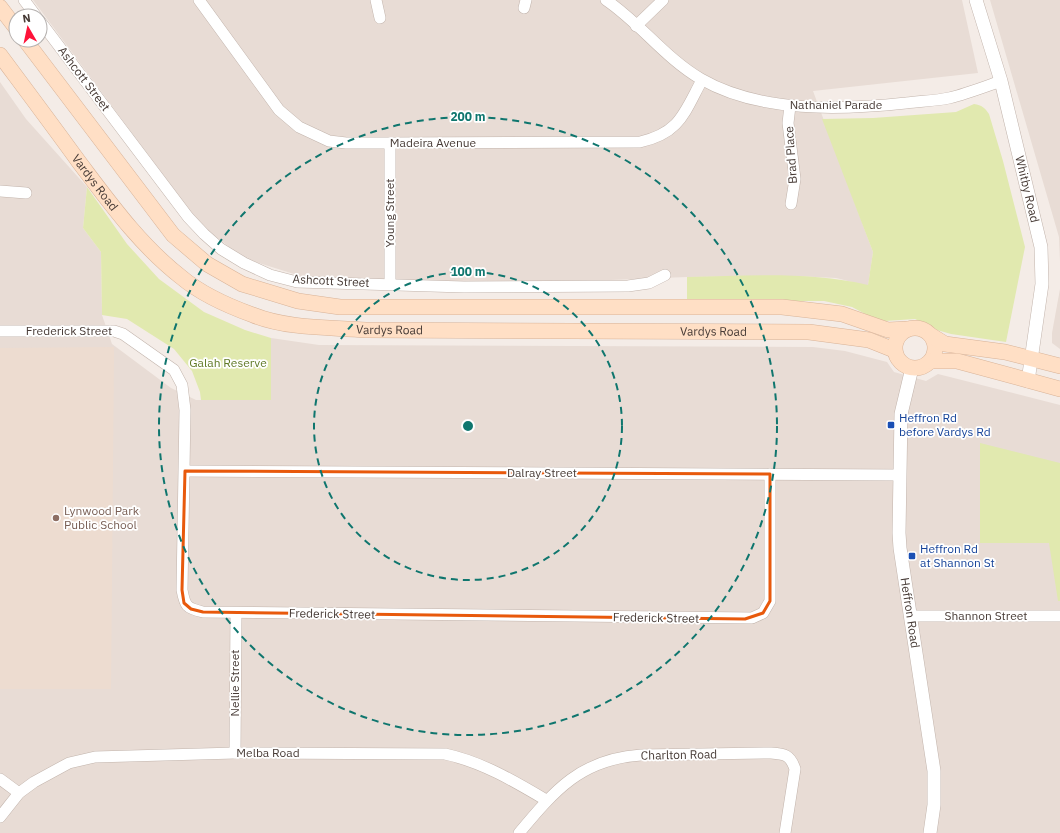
<svg xmlns="http://www.w3.org/2000/svg" width="1060" height="833" viewBox="0 0 1060 833" font-family="'IBM Plex Sans',sans-serif">
<rect width="100%" height="100%" fill="#f4ece7"/>
<!-- residential -->
<g fill="#e8dcd5">
<path d="M33,0H962L978,73L813,91L873,252L868,286L836,278L796,276L687,277L535,283L307,278L243,258L199,223Z"/>
<path d="M990,0H1060V261L1059,237Z"/>
<path d="M0,82L26,119L87,187L83,228L101,252L102,315L112,344L171,388L196,400H270L271,338L319,345L813,347L845,351L887,362L894,372L926,381L938,374L1060,405V833H0Z"/>
<path d="M1060,289V349L1052,343V333Z"/>
</g>
<!-- education -->
<path fill="#eddcd0" d="M114,347L111,689H0V348Z"/>
<!-- green -->
<g fill="#e1e9af">
<path d="M974,104C982,105 985,108 989,114L1003,161L1025,247L1006,342L951,334L937,330L915,319L885,321L871,317L852,307L824,301H687V277C747,276 809,271 868,285L873,252L822,119L873,118L956,112Z"/>
<path d="M87,187L127,244L159,279L204,312L245,330L271,338V400H201L200,392L192,371L174,349L127,319L102,315L101,252L83,228Z"/>
<path d="M980,443L1060,463V601H1058L1049,543H980Z"/>
</g>
<g fill="none" stroke-linecap="round" stroke-linejoin="round">
<defs>
<g id="minor">
<path d="M24,0L36,16"/>
<path d="M199,0L279,110L299,127L329,141L346,143H390L640,142C680,133 684,113 702,80"/>
<path d="M376,0L380,18"/>
<path d="M606,0C640,23 665,58 701,79C760,113 841,110 906,103C920,101 935,101 949,98C966,94 984,87 1001,81"/>
<path d="M524,8L526,0"/>
<path d="M40,21L188,217L204,234L221,249L244,263L270,275L297,282L464,287L628,286L649,283L665,275"/>
<path d="M636,26L663,0"/>
<path d="M790,106L788,123L795,179L791,204"/>
<path d="M0,191L26,193"/>
<path d="M390,284V143"/>
<path d="M0,331H114L123,334L174,370L182,385L185,410L182,590C185,606 186,608 203,612L752,618L763,613L770,601V474"/>
<path d="M185,471L899,475"/>
<path d="M911,616H1060"/>
<path d="M235,753L236,613"/>
<path d="M0,779L19,793"/>
<path d="M0,817L19,793L34,782L69,763L95,757L235,753L445,754C482,762 514,781 546,800"/>
<path d="M519,833C555,790 581,759 641,755L770,753C784,754 790,754 795,769L785,833"/>
</g>
<g id="tertiary">
<path id="s1" d="M976,0L1001,81L1041,247L1042,284L1028,381"/>
<path id="s2" d="M912,368L901,414L899,533L900,548L934,771V805L930,833"/>
</g>
<g id="secondary">
<path d="M0,7L16,28"/>
<path d="M25,40L173,235L207,264L242,284L298,301L340,307H782L842,314L888,330L907,329"/>
<path id="s3" d="M0,55C26,90 53,126 79,162C110,203 140,245 181,277C201,294 228,306 253,315C288,329 329,327 366,330L809,332L869,340L894,350"/>
<circle cx="915" cy="348" r="20"/>
<path d="M932,336L945,344L1005,352L1060,366"/>
<path d="M931,361H957L1060,389"/>
</g>
</defs>
<!-- minor casing -->
<use href="#minor" stroke="#c2b4ac" stroke-width="12"/>
<!-- tertiary casing -->
<use href="#tertiary" stroke="#c2b4ac" stroke-width="14"/>
<!-- secondary casing -->
<use href="#secondary" stroke="#d8b398" stroke-width="16"/>
<!-- minor -->
<use href="#minor" stroke="#fff" stroke-width="11"/>
<!-- tertiary -->
<use href="#tertiary" stroke="#fff" stroke-width="13"/>
<!-- secondary -->
<use href="#secondary" stroke="#ffdfc5" stroke-width="15"/>
</g>
<!-- marked area -->
<path fill="none" stroke="#e8590c" stroke-width="3" stroke-linejoin="round" d="M185,471L770,474V601L763,613L745,619L203,612L191,609L184,603L182,590Z"/>
<!-- distance rings -->
<g fill="none" stroke="#0f766e" stroke-width="2" stroke-dasharray="7 5">
<circle cx="468" cy="426" r="154"/>
<circle cx="468" cy="426" r="309"/>
</g>
<!-- markers -->
<g fill="#1a4fb4" stroke="#fff" stroke-width="1.5">
<rect x="887" y="421" width="8" height="8" rx="2"/>
<rect x="908" y="552" width="8" height="8" rx="2"/>
</g>
<circle fill="#8d6e63" stroke="#fff" stroke-width="1.5" cx="56" cy="518" r="4"/>
<g text-anchor="middle" stroke-width="3.5" stroke-linejoin="round" paint-order="stroke">
<!-- street labels -->
<g font-size="12" fill="#473b36" stroke="#fff">
<text transform="translate(84 79) rotate(53)" y="4">Ashcott Street</text>
<text x="836" y="109">Nathaniel Parade</text>
<text x="433" y="147">Madeira Avenue</text>
<text transform="translate(791 155) rotate(-94)" y="4">Brad Place</text>
<text dy="4" stroke="none"><textPath href="#s3" startOffset="159">Vardys Road</textPath></text>
<text dy="4" stroke="none"><textPath href="#s1" startOffset="196">Whitby Road</textPath></text>
<text transform="translate(390 213) rotate(-90)" y="4">Young Street</text>
<text transform="translate(331 281) rotate(3)" y="4">Ashcott Street</text>
<text dy="4" stroke="none"><textPath href="#s3" startOffset="507">Vardys Road</textPath></text>
<text x="69" y="335">Frederick Street</text>
<text dy="4" stroke="none"><textPath href="#s3" startOffset="831">Vardys Road</textPath></text>
<text x="542" y="477">Dalray Street</text>
<text dy="4" stroke="none"><textPath href="#s2" startOffset="247">Heffron Road</textPath></text>
<text transform="translate(332 614) rotate(1)" y="4">Frederick Street</text>
<text x="986" y="620">Shannon Street</text>
<text transform="translate(656 618) rotate(1)" y="4">Frederick Street</text>
<text transform="translate(235 683) rotate(-90)" y="4">Nellie Street</text>
<text x="268" y="757">Melba Road</text>
<text transform="translate(679 755) rotate(-1)" y="4">Charlton Road</text>
</g>
<!-- park labels -->
<g font-size="12" fill="#607a27" stroke="#fff">
<text x="228" y="367">Galah Reserve</text>
</g>
<!-- transit labels -->
<g font-size="12" fill="#164399" stroke="#fff" text-anchor="start">
<text x="899" y="422">Heffron Rd<tspan x="899" dy="14">before Vardys Rd</tspan></text>
<text x="920" y="553">Heffron Rd<tspan x="920" dy="14">at Shannon St</tspan></text>
</g>
<!-- education labels -->
<g font-size="12" fill="#785e54" stroke="#fff" text-anchor="start">
<text x="64" y="515">Lynwood Park<tspan x="64" dy="14">Public School</tspan></text>
</g>
</g>
<circle cx="468" cy="426" r="6" fill="#0f766e" stroke="#fff" stroke-width="2"/>
<g font-size="12" text-anchor="middle" font-weight="bold" fill="#0f766e" stroke="#fff" stroke-width="3.5" stroke-linejoin="round" paint-order="stroke">
<text x="468" y="121">200 m</text>
<text x="468" y="276">100 m</text>
</g>
<!-- north arrow -->
<g transform="translate(28 28) rotate(351)"><circle r="19" fill="#ffffff" stroke="#b5b1af"/>
<path d="M0-3L7 15L0 10L-7 15Z" fill="#fe1339"/>
<text y="-6" font-size="11" font-weight="bold" text-anchor="middle" fill="#473b36">N</text>
</g>
</svg>
